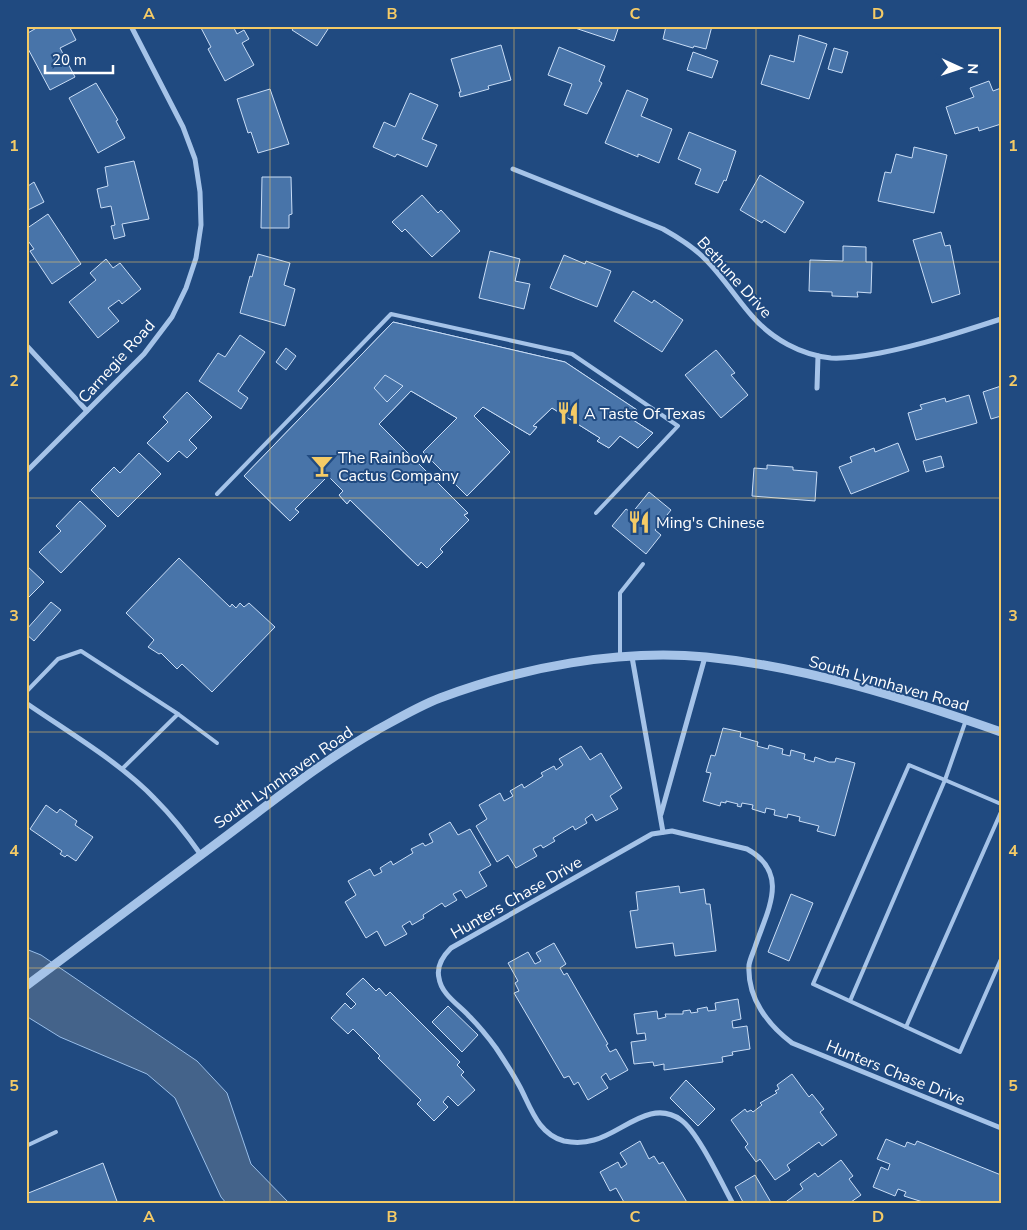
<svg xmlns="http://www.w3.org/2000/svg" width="1027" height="1230" viewBox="0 0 1027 1230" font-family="'Nunito Sans',sans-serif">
<rect width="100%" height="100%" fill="#204a80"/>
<!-- water -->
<path fill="#44638a" stroke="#99bee9" d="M26,949L41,955L197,1061L227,1093L251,1164L290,1204H227L221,1197L175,1098L147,1074L60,1037L26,1016Z"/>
<!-- building -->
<g fill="#4874a9" stroke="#c9ddf6" fill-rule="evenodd">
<path d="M40,26H69L76,40L60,48L75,77L50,90L26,45V34Z"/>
<path d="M200,26H233L237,34L244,30L249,39L242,43L254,65L225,81L208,49L211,47Z"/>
<path d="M295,26H330L317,46L292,30Z"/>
<path d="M569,26H619L614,41Z"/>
<path d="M666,26H712L706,49L694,46L693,48L663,39Z"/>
<path d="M799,35L827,44L809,99L761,84L770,55L794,62Z"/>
<path d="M501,45L511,80L488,86L489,89L460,97L459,92H461L451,59Z"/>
<path d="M559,47L605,66L599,81L602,83L587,114L564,105L572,84L548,75Z"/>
<path d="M834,48L848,52L842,73L828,69Z"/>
<path d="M693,52L718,61L712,78L687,70Z"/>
<path d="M989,81L993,91L1001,88V124L979,131L978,127L955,134L946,107L974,97L970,88Z"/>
<path d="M96,83L118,120L116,121L125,138L98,153L69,98Z"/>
<path d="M270,89L289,144L258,153L251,132L248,133L237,99Z"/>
<path d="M627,90L648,99L641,116L672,129L659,163L638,154V157L605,143Z"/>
<path d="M410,93L438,105L422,139L437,145L427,167L397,154L395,157L373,147L384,122L395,127Z"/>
<path d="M689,132L736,151L726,181L724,180L718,193L695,184L701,169L678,159Z"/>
<path d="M914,147L947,155L934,213L878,201L885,172L891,173L896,154L912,158Z"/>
<path d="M134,161L149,219L122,224L125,236L114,239L111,226L115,225L111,206L101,208L97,189L108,186L105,167Z"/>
<path d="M760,175L804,202L785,233L764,220L762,223L740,210Z"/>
<path d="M262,177H291L292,214L289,215V228H261Z"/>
<path d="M26,182L28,186L34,182L44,202L26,211Z"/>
<path d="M422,195L438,213L441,210L460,231L432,257L405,229L402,232L392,222Z"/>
<path d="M48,214L81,264L52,284L30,251L34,249L26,238V229Z"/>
<path d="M941,232L945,246L950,245L960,294L932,303L913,240Z"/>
<path d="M843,246L866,247V262H872L871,293L857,292L858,297L832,296V292L809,291L810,260L843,261Z"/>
<path d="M490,251L520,259L515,281L530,284L524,309L479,298Z"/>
<path d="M258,254L290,263L284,285L295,289L285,326L240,313L250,276L252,277Z"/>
<path d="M564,255L585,264L586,261L611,271L597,307L550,288Z"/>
<path d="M106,259L113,268L120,263L141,289L122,304L119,300L108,308L119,321L98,338L69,302L96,280L90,273Z"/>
<path d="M633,291L652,303L654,300L683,320L662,352L614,321Z"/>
<path d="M393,322L565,362L637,410L630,418L653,433L638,448L620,436L609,448L597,441L600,438L552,408L533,426L537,427L530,435L483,407L474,416L510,452L467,496L423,452L457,418L411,391L379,424L468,513L464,515L469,520L440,549L443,552L427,568L421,562L418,566L350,500L347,504L339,495L343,491L328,476L295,509L299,512L290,521L244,476ZM373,429L388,443L347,486L332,472Z"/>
<path d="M393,322L565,362L637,410L630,418L653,433L638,448L620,436L609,448L597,441L600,438L552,408L533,426L537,427L530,435L483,407L474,416L510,452L467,496L423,452L457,418L411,391L379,424L468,513L464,515L469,520L440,549L443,552L427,568L421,562L418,566L350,500L347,504L339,495L343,491L328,476L295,509L299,512L290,521L244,476ZM385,375L403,386L387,402L374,388Z"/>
<path d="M240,335L265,352L238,391L248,398L241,409L199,381L218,353L225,357Z"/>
<path d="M286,348L296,356L286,370L276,362Z"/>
<path d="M716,350L735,373L731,375L748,395L721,418L685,375Z"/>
<path d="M1001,386V416L991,419L983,392Z"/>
<path d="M187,392L212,417L189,440L197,448L187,458L179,451L168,462L147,443L168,422L163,417Z"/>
<path d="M969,395L977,423L916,440L908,413L922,409L920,405L945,398L946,402Z"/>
<path d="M898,443L909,471L851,494L839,467L852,462L850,457L874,448L875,452Z"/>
<path d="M139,453L161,474L118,517L91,490L114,467L120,473Z"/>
<path d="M941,456L944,467L926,472L923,461Z"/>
<path d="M767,465L793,467V470L817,472L815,501L752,496L754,468L767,469Z"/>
<path d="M649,492L671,510L655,530L661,535L646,554L612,526L626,509L632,513Z"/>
<path d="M80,501L106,526L61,573L39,552L61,531L56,526Z"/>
<path d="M179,558L230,607L232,604L236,608L240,603L244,607L249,603L275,627L212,692L182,664L177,669L161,653L159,654L148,647L154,640L126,613Z"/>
<path d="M26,565L44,582L26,600Z"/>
<path d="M51,602L61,610L34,641L26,634V630Z"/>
<path d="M723,728L741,732L740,737L758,742L757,746L768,749L769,745L783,749L782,754L790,756L791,750L805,754L804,759L814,762L815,757L829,762H835L836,758L855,763L835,836L817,831L819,826L799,821L800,817L788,814L787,818L774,815L775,810L766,808L765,813L752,809L753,805L742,803L741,807L737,806L738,804L726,801V803L721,802L720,806L703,801L711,773L706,772L711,755L715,756Z"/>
<path d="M581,746L590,760L601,753L622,788L610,796L618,809L596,821L592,814L585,819L587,823L575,830L573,826L553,838L555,841L543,848L541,845L533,849L537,856L516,868L508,855L497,862L476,826L487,819L479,805L500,793L504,801L513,796L510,791L522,784L524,788L543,776L541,773L554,766L556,770L563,765L559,759Z"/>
<path d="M46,805L57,813L60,809L77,821L75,825L93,837L76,861L67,855L65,857L60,854L62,851L30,829Z"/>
<path d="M450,822L458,835L470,829L491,865L479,872L487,886L466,898L461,890L453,894L457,900L445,907L442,903L423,915L424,918L412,925L410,921L402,926L407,934L385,946L377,931L366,938L345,902L356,895L348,881L370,869L374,876L382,872L380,868L391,861L393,865L413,853L411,849L423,843L425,846L433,842L429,834Z"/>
<path d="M679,886L680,893L704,889L706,904H710L716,951L675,956L673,943L636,948L630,911L638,910L636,892Z"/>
<path d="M791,894L813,903L789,961L768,952Z"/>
<path d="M554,943L566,964L560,968L564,975L567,973L608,1044L606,1045L610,1052L616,1049L628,1070L610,1080L606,1073L601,1077L608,1088L588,1100L578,1082L574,1085L569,1076L564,1078L514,993L519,991L515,983L518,981L508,963L528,952L535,964L541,961L536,953Z"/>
<path d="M363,978L376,991L379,988L386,996L390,992L460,1062L457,1065L464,1072L461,1075L475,1090L458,1106L448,1096L443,1102L448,1107L434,1121L417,1104L421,1100L378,1058L380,1056L353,1029L348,1034L331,1018L345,1003L351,1009L356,1004L346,994Z"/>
<path d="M738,999L741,1019L732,1021L733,1028L747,1026L750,1049L732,1052L733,1055L722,1057L723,1062L664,1070V1064L654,1066L653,1062L634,1064L631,1042L646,1040L645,1033L637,1034L634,1014L657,1011L658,1019L666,1017L665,1014H683V1011L690,1010L691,1013L698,1012L697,1009L707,1007L708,1011L716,1010L715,1003Z"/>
<path d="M448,1006L478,1035L462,1052L432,1022Z"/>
<path d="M792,1074L809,1097L812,1094L824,1109L820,1112L837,1135L822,1146L819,1142L787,1165L790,1170L775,1180L760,1159L756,1162L745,1147L748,1144L731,1120L745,1109L747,1112L751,1110L753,1112L762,1105L760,1103L777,1093L775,1091L779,1089L777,1085Z"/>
<path d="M686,1080L715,1109L698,1126L670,1098Z"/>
<path d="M886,1139L905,1147L907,1142L915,1145L917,1141L1001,1175V1204H929L904,1196L906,1192L898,1189L895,1196L873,1187L881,1167L888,1170L890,1164L877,1159Z"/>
<path d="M640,1141L649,1159L654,1156L659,1164L663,1162L688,1204H625L616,1188L610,1191L600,1172L618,1162L621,1168L627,1164L620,1153Z"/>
<path d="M841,1160L853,1176L849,1179L861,1195L851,1202L853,1204H783L803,1189L800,1184L815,1173L818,1177Z"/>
<path d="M103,1163L118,1204H26V1194Z"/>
<path d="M755,1175L772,1204H744L735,1187Z"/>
</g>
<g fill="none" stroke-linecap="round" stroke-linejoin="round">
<!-- service -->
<g stroke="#a5c3e8" stroke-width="4">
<path d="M217,494L391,314L572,354L678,426L596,513"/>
<path d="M620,656V593L643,564"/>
<path d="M26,692L58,659L81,651L178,714L217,743"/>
<path d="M966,720L945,780L1001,804"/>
<path d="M122,769L178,714"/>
<path d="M850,1001L945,780L909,765L813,984L960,1052L1001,959"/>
<path d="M906,1027L1001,812"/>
<path d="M26,1146L56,1132"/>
</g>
<!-- minor -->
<g stroke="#a5c3e8" stroke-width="5">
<path d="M513,169L663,229C679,238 694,247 706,260C723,277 736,298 752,316C772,339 801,355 831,358C847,359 864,356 880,353C921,345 961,332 1001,319"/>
<path d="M26,345L87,411"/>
<path d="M817,388L818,356"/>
<path d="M26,472L144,354L172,317L186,288L196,258L201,225L200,192L195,159L183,127L131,26"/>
<path d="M632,657L663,832"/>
<path d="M26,703C68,732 121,763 155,799C172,816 187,835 201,855"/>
<path d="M661,814L705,657"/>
<path d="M733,1204C722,1184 698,1132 681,1120C651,1098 622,1133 594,1140C584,1143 574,1143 564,1141C538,1134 531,1108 520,1087C513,1074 504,1060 496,1048C488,1037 479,1026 469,1016C459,1005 441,994 439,978C436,966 443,956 451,948L652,834L672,831L747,849C791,873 767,911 755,947C753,953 750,959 749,965C747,998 768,1025 792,1043L1001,1128"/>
</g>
<!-- tertiary -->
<path stroke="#a5c3e8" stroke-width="9" d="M26,986C88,939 151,893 213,846C267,806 319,763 377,730C397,719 419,706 440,698C522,667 619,649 706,657C807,667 905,698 1001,732"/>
</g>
<!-- grid -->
<path fill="none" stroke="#f5cb66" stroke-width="1" stroke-opacity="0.55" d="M270,26V1204M514,26V1204M756,26V1204M26,262H1001M26,498H1001M26,732H1001M26,968H1001"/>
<!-- icons -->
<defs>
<symbol id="restaurant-bare" viewBox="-9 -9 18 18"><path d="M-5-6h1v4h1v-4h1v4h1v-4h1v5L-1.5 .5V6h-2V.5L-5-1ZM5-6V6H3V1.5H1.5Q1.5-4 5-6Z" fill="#f5cb66" stroke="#204a80" stroke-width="2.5" paint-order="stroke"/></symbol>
<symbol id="bar-bare" viewBox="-9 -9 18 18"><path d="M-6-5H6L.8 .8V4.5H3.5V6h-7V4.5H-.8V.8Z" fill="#f5cb66" stroke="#204a80" stroke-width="2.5" paint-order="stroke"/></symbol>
</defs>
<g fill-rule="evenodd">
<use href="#restaurant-bare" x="552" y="397" width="32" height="32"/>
<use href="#bar-bare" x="306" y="450" width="32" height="32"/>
<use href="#restaurant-bare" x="623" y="506" width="32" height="32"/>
</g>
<g text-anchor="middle" stroke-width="4" stroke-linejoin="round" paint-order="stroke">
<!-- street labels -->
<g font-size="16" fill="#fff" stroke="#204a80">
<text transform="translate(735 277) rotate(48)" y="6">Bethune Drive</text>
<text transform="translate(116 361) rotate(-48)" y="6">Carnegie Road</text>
<text transform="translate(889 683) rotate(16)" y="6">South Lynnhaven Road</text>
<text transform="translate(283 777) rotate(-35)" y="6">South Lynnhaven Road</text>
<text transform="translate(516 897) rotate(-30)" y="6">Hunters Chase Drive</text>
<text transform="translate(896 1072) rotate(22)" y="6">Hunters Chase Drive</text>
</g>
<!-- poi labels -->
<g font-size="16" fill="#fff" stroke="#204a80" text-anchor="start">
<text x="584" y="419">A Taste Of Texas</text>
<text x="338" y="463">The Rainbow<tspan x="338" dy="18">Cactus Company</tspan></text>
<text x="656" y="528">Ming's Chinese</text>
</g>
</g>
<!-- border -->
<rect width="1027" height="1230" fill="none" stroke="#204a80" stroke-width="55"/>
<!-- north arrow -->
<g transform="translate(960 68) rotate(93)" stroke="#204a80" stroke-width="4" paint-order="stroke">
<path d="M0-4L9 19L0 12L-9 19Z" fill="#ffffff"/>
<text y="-8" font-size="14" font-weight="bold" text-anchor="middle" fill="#ffffff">N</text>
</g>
<!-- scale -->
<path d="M45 65v8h68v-8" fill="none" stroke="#ffffff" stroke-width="2.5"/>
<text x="52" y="65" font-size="15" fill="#ffffff" stroke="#204a80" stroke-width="4" paint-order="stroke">20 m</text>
<rect x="28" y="28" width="972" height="1174" fill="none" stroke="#f5cb66" stroke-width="2"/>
<g font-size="16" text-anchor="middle" font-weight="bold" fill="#f5cb66">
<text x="149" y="19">A</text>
<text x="392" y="19">B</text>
<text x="635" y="19">C</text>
<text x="878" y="19">D</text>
<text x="14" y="151">1</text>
<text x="1013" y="151">1</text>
<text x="14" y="386">2</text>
<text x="1013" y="386">2</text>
<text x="14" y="621">3</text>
<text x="1013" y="621">3</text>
<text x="14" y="856">4</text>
<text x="1013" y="856">4</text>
<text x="14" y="1091">5</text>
<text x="1013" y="1091">5</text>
<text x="149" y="1222">A</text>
<text x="392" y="1222">B</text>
<text x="635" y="1222">C</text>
<text x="878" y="1222">D</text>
</g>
</svg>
